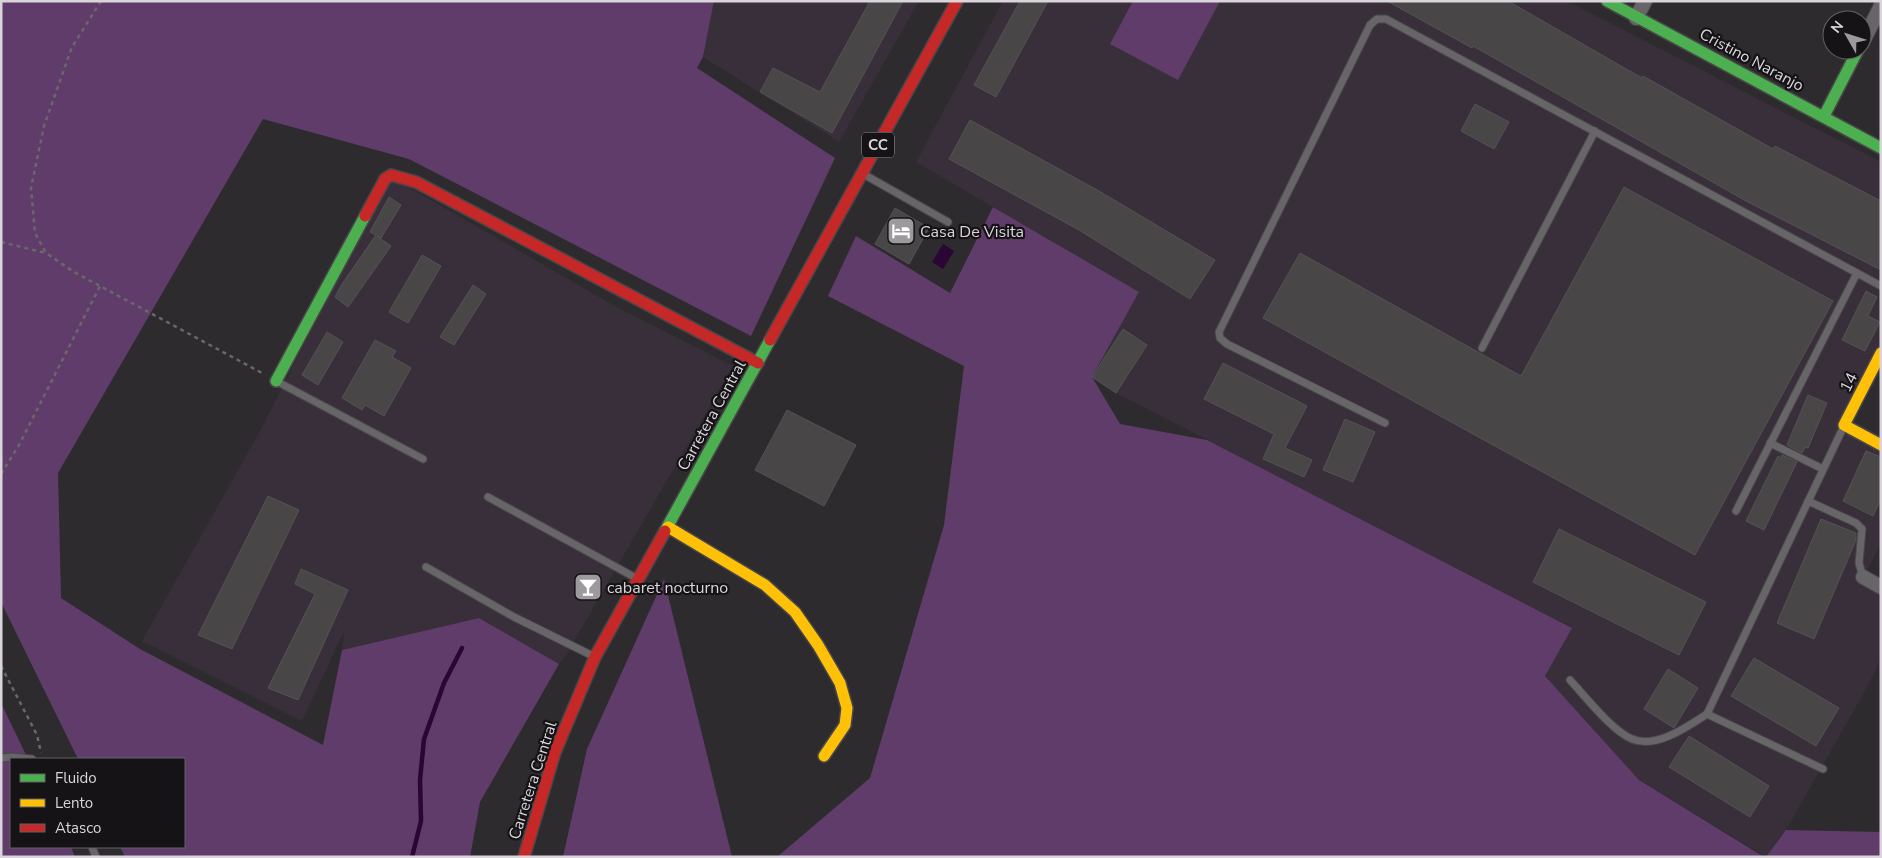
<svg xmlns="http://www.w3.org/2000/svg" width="1882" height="858" viewBox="0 0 1882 858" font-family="'Nunito Sans',sans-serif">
<rect width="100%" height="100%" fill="#2e2b2f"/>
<!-- built -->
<g fill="#382f3a">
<path d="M714,1H919L839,142L703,57Z"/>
<path d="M1003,1H1567L1881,162V342L1844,417L1881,436V544L1860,583L1881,595V659L1866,689L1786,830L1766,857L1639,780L1545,676L1571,627L1116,393L1092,377L1139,292L916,162Z"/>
<path d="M393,178L620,309L733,366L565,657L559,664L479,618L342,650L345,629L302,721L142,641L259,433L364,228Z"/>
</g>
<!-- green -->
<g fill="#603c6b">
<path d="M1,1H714L703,57L697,68L835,158L751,336L409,159L263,119L58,473L61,598L140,649L323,745L342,650L479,618L559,664L480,802L470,857H125L120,847H184V759H78L1,602Z"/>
<path d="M1133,1H1220L1178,80L1110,44Z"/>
<path d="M993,207L1139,292L1092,377L1120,424L1207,440L1572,628L1545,676L1639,780L1764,857H777L870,778L944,525L964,366L828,296L856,236L950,293Z"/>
<path d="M664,579L732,857H563L587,749Z"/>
<path d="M1,703L28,759H11V847H71L75,857H1Z"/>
<path d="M1786,830L1881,832V857H1766Z"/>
</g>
<!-- water -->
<path fill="#2b0634" d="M943,244L954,251L943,269L932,262Z"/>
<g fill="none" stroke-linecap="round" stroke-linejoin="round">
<!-- stream -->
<path stroke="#2b0634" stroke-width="4.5" d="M412,857L421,821L420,780L424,739L444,683L462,648"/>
</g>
<!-- building -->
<g fill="#484646" stroke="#545353">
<path d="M870,1H903L832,133L760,92L773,68L820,92Z"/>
<path d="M1020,1H1048L996,97L974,85Z"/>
<path d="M1387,1H1508L1642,78L1643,76L1773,149L1775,146L1881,201V270L1746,201L1473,46L1472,48Z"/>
<path d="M1475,104L1509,122L1494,149L1461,131Z"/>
<path d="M970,120L1099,191L1215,260L1190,299L1079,230L949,159Z"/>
<path d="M1624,187L1833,301L1695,555L1482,439L1263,318L1300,253L1521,376Z"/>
<path d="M389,197L401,205L381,238L377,236L391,246L348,307L335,297L342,284L376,235L370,232Z"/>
<path d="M895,208L929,228L909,264L875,244Z"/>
<path d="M422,255L441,266L408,323L389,312Z"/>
<path d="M473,285L486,294L454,345L440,337Z"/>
<path d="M1866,291L1877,297L1868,316L1880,322L1865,351L1842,340Z"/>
<path d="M1123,329L1147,345L1116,393L1092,377Z"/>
<path d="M327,332L343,342L318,385L302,375Z"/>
<path d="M375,340L396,351L392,357L411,368L384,416L365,405L362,410L342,398Z"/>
<path d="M1223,363L1307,406L1285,448L1312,460L1304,477L1263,459L1274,434L1204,399Z"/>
<path d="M1808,395L1827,403L1808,448L1805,447L1802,453L1787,445Z"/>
<path d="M787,410L856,445L824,506L755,470Z"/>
<path d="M1345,419L1375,432L1353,482L1323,470Z"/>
<path d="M1866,451L1881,457V499L1873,516L1843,501Z"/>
<path d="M1782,455L1797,462L1764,530L1746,521L1778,456L1781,458Z"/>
<path d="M268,496L299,510L232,649L198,635Z"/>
<path d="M1821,519L1856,533V540L1814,639L1777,623Z"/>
<path d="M1559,529L1706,602L1679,655L1533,582Z"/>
<path d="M301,569L348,590L298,700L268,688L315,594L295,584Z"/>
<path d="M1754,658L1839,708L1816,746L1731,696Z"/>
<path d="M1668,669L1698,688L1674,728L1644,709Z"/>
<path d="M1689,736L1769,786L1750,817L1669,767Z"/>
</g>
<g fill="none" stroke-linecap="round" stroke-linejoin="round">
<defs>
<g id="lane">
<path d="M865,175L948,222"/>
<path d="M1482,348L1595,131"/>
<path d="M278,382L423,459"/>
<path d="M1385,423L1227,344L1220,338L1219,332L1370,25L1377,19H1386L1881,286"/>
<path d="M1770,443L1823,469"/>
<path d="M488,497L636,578"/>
<path d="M1808,501L1856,523L1862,529L1859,563L1863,577"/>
<path d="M1736,511L1857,273"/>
<path d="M426,567L514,617L593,656"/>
<path d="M1570,680C1585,696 1612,731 1632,739C1656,749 1687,727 1707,714L1843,428"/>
<path d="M1707,714L1823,769"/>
<path d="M1,758L12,757L32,759"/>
<path d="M92,847L96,857"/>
</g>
<g id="street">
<path d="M1636,18L1645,1"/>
<path d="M1862,43L1881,6"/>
<path d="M1863,577L1881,587"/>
</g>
<g id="fast">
<path d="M1607,1L1881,148"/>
<path d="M1824,116L1858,50"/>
<path d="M276,381L365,216"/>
<path d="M665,531L770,340"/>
</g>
<g id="slow">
<path d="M1881,353L1844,425L1881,445"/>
<path d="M668,527L765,585L795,612L818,645L840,683L847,708L845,725L824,756"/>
</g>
<g id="jam">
<path d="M365,216L385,179L391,175L416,182L758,363"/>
<path d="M770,340L957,1"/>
<path d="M524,857L555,752L595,657L665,531"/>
</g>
</defs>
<!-- lane casing -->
<use href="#lane" stroke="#49464a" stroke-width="9"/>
<!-- street casing -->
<use href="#street" stroke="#49464a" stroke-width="16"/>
<!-- fast casing -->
<use href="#fast" stroke="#49464a" stroke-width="14"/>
<!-- slow casing -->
<use href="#slow" stroke="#49464a" stroke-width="14"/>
<!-- jam casing -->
<use href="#jam" stroke="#49464a" stroke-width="14"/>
<!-- path -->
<g stroke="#6a676a" stroke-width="2.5" stroke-dasharray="4 4" stroke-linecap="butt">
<path d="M101,1L72,47L44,126L31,188L35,233L46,253L74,272L262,373"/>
<path d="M1,242L46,253"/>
<path d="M1,474L19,445L100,286"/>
<path d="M1,666L37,735L41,753"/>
</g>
<!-- lane -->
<use href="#lane" stroke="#676568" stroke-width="7"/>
<!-- street -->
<use href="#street" stroke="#676568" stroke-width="14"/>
<!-- fast -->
<use href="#fast" stroke="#4caf50" stroke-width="11"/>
<!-- slow -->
<use href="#slow" stroke="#ffc107" stroke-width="11"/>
<!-- jam -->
<use href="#jam" stroke="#c62828" stroke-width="11"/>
</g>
<!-- icons -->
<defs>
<symbol id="hotel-square" viewBox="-11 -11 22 22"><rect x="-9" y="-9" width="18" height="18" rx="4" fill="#9d9a9e" stroke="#151316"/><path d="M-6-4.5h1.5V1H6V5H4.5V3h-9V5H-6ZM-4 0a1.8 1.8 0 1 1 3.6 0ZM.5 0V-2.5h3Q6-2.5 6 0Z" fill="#fff"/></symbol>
<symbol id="bar-square" viewBox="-11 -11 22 22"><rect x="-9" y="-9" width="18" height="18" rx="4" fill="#9d9a9e" stroke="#151316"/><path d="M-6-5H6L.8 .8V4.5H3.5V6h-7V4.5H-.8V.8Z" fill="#fff"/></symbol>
</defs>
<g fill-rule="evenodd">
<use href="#hotel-square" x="885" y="215" width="32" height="32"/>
<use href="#bar-square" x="572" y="571" width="32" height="32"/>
</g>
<g text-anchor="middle" stroke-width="4.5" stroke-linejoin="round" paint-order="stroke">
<!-- shield labels -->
<rect fill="#151316" stroke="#9e9b9f" stroke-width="1" x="862" y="132.5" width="32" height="25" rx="4"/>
<g font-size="15" font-weight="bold" fill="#d9d5da">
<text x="878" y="150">CC</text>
</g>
<!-- street labels -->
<g font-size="16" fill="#d9d5da" stroke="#151316">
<text transform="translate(1752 59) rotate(28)" y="6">Cristino Naranjo</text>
<text transform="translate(1848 382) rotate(-63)" y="6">14</text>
<text transform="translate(711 415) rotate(-61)" y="6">Carretera Central</text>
<text transform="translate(532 780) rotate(-72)" y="6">Carretera Central</text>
</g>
<!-- poi labels -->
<g font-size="16" fill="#d9d5da" stroke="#151316" text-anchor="start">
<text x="920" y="237">Casa De Visita</text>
<text x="607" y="593">cabaret nocturno</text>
</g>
</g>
<!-- border -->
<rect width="1882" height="858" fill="none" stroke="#d9d5da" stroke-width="5"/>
<!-- legend -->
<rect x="10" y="758" width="175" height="90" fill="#151316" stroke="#636164"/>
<rect x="20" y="774" width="25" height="8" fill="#4caf50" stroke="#636164"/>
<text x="55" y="783" font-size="15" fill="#d9d5da">Fluido</text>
<rect x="20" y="799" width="25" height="8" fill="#ffc107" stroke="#636164"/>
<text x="55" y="808" font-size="15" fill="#d9d5da">Lento</text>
<rect x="20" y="824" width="25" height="8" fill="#c62828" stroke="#636164"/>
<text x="55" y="833" font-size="15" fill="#d9d5da">Atasco</text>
<!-- north arrow -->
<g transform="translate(1847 35) rotate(309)"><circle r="24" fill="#151316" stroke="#636164"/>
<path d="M0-4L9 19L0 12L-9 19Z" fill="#9d9a9e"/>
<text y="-8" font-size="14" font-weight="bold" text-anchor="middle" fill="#d9d5da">N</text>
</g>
</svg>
